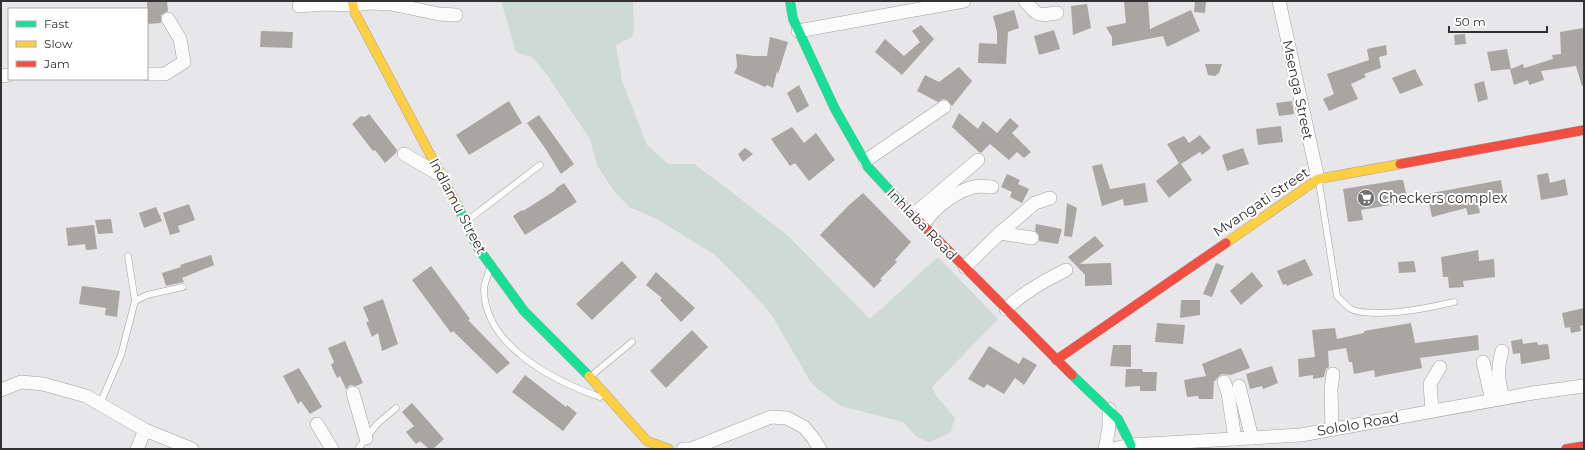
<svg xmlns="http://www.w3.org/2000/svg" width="1585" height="450" viewBox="0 0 1585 450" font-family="Montserrat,sans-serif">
<rect width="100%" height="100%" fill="#e7e6e9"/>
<!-- green -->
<path fill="#cedad5" d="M501,1H633L634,29L632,37L616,45L622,81L647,145L668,164H694L720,183L788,236L870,319L938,257L998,319L932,387L937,397L955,418L950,433L929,442L917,437L903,422L841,406L819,390L810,381L774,319L763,304L715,255L657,219L629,207L613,190L597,165L590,139L547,75L532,57L516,52Z"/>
<!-- building -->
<g fill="#a9a5a2">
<path d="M147,1H167L168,11L161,15V23L147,24Z"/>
<path d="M1124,1H1148L1150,29L1191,10L1200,31L1167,47L1163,36L1112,46V37L1106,27L1126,23Z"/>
<path d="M1195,1H1206L1205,13L1194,12Z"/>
<path d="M1087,4L1091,28L1073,35L1071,6Z"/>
<path d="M1014,10L1019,28L1008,32L1006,64L978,63L979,43L997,44V32L993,16Z"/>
<path d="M921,25L934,39L902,75L875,52L885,39L904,56L920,42L912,31Z"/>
<path d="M1583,28L1584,85L1582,86L1576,66L1541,71L1544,80L1529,85L1528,80L1514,85L1510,69L1491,71L1487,52L1507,49L1511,69L1523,64L1524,68L1553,59L1552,55L1561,54L1560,32Z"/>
<path d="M1054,30L1060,49L1039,55L1034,36Z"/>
<path d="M261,31L293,32L292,48L260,47Z"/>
<path d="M1465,34L1466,44L1455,45L1454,35Z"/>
<path d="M770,37L788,42L778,74L777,71L773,88L767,85L765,87L734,73L737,67L736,54L754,56H767Z"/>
<path d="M1386,45L1387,55L1379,57L1381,68L1364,74L1366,77L1351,84L1358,99L1329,111L1323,99L1334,94L1327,74L1369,60L1367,49Z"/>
<path d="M1205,64H1222L1219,73L1215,76L1208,75Z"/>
<path d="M959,67L972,81L952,106L947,100L943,99L938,102L917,91L925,75L939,82Z"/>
<path d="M1415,69L1423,85L1400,94L1392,78Z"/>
<path d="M1484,81L1488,99L1478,102L1474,84Z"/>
<path d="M799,85L809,106L797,113L787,93Z"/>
<path d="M509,101L522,123L469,155L456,135Z"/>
<path d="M1292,101L1294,114L1279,116L1276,103Z"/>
<path d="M959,113L978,129L983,121L997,133L1010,118L1019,126L1012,133L1031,152L1024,158L1017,152L1009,160L990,144L981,153L979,152L952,127Z"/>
<path d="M369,114L397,150L396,153L385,163L375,150L373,151L352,124L361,116L365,117Z"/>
<path d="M539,115L574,164L561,174L545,148L527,123Z"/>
<path d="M1281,126L1283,142L1258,145L1256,129Z"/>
<path d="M792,127L804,143L816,133L835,160L809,181L795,163L790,166L771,139Z"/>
<path d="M1200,135L1211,148L1202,155L1200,152L1181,164L1192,180L1169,198L1156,181L1179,163L1167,144L1184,136L1189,143Z"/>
<path d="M745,148L753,154L743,162L738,154Z"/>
<path d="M1243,148L1249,164L1227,171L1222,155Z"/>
<path d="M1102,164L1110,189L1145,183L1148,202L1124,206L1123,199L1102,206L1092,166Z"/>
<path d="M1548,173L1550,183L1565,179L1568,195L1541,200L1537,175Z"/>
<path d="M1007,174L1020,180L1018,184L1029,189L1022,203L1010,197L1012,192L1001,187Z"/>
<path d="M1399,180H1403L1408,202L1361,210L1363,220L1348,222L1343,189Z"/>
<path d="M1501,180L1504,199L1478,203L1480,213L1468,215L1466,208L1432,217L1427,194Z"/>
<path d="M564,183L577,202L525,235L513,216L522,210L523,211L556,190L555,189Z"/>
<path d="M863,193L911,242L895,260L897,262L880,279L882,280L874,288L820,235L848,206Z"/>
<path d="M1067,203L1077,208L1072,237L1064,236Z"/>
<path d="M189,204L195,220L178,226L180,232L170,235L163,213Z"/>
<path d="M156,207L162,221L144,228L139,213Z"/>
<path d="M111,219L113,233L98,234L95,220Z"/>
<path d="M1036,224L1062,229L1058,244L1039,241V235L1035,231Z"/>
<path d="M94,225L97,249L86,250L85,244L68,246L66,228Z"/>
<path d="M1095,236L1104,246L1080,264L1111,263L1112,285L1085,286V275L1068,257Z"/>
<path d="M1478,250L1479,261L1494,259L1495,277L1463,281L1464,287L1449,288L1448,277H1443L1441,257Z"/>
<path d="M211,255L214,265L182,278L184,282L166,286L162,273L181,267L180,265Z"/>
<path d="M1305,259L1313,275L1287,286L1286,284L1283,285L1277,271Z"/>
<path d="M622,261L637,277L592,320L576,304Z"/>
<path d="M1414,261L1416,272L1399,273L1398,262Z"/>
<path d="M1216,263L1224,266L1212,297L1203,294Z"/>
<path d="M431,266L470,319L468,320L510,363L497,374L453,331L451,333L412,280Z"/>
<path d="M656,272L695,308L681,322L660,300L662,298L646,285Z"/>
<path d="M1252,272L1263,286L1241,305L1230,291Z"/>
<path d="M82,286L120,291L117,317L105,315L106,308L79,304Z"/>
<path d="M383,299L398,344L382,351L378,333L372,337L366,322H369L363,307Z"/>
<path d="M1181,300H1200V315L1180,318Z"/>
<path d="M1584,308V325L1580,326L1581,331L1571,333L1570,327L1565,328L1562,313Z"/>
<path d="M1157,323L1185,325L1183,344L1155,342Z"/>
<path d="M1411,323L1415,343L1478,335L1479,350L1420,358L1422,368L1375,377L1374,370L1354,374L1352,362H1349L1346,348L1328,351L1329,367L1326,369L1324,377L1313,379V375L1299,377L1298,359L1315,357L1312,330L1335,328L1337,339L1364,333V331Z"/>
<path d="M692,330L708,347L666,388L650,371Z"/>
<path d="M1522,339L1523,344L1537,342L1538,345L1548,344L1550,359L1521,364L1520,353L1513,354L1511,341Z"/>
<path d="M345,341L363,383L356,386L350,385L346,389L340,376L337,378L331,365L334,362L328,348Z"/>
<path d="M1113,345H1131V367L1110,366Z"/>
<path d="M989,346L1019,364L1023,357L1037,365L1024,385L1015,378L1004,394L987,384L984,388L968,379Z"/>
<path d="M1241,348L1250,368L1231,375L1222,374L1218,377L1216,380L1214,381L1213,399H1199L1198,396L1187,397L1184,380L1206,376L1202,364Z"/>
<path d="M1272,366L1278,383L1263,389L1262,386L1250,389L1246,374Z"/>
<path d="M299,368L322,407L310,414L301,401L298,404L283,376Z"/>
<path d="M1126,369H1142L1143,372H1157L1156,391H1140V386L1125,387Z"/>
<path d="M525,375L566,407L567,405L577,413L563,431L512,392Z"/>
<path d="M412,403L444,439L433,449H429L420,441L416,444L406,432L414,426L402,412Z"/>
</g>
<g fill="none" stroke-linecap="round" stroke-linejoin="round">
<defs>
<g id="lane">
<path d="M1319,182L1337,296C1341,300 1346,306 1351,309C1358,313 1367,312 1375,313C1403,313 1427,308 1454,302"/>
<path d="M468,220L540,165"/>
<path d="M490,269C488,275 484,283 484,290C485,346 554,381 600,397"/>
<path d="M135,301L147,295L183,287"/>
<path d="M591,376L632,342"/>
<path d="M100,404L121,355L135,301L128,256"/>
<path d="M358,449L377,424L396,408"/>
</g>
<g id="street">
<path d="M1025,1C1038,16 1038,16 1057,13"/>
<path d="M1279,1L1318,179"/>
<path d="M299,6L324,4L353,5L371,3L391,4L439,14L456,15"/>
<path d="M798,31L964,1"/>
<path d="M147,74H165L184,62L180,39L168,19"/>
<path d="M1,76L9,75"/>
<path d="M404,154L442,176"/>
<path d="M865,161L944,107"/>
<path d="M913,215L978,160"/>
<path d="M923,225C935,207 957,189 979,186C983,186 988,187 992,187"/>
<path d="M1000,233L1032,238"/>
<path d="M965,267L1000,233L1035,203L1050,198"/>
<path d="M1006,309C1024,292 1044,281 1066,270"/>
<path d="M1502,351C1497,369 1498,380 1503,398"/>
<path d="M1483,362L1492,400"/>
<path d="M1224,382L1228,393L1235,439"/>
<path d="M1239,386L1252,438"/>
<path d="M1,390L21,382L43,384L86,396L145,430L192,449"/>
<path d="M353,393L366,438"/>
<path d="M1432,411L1430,384L1440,367"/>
<path d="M317,424L332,449"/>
<path d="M1332,429L1331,389L1333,374"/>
<path d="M137,449L145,430"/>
<path d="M683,449H691L771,417L787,418L804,427L813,438L820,449"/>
<path d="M1105,449L1109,427V409"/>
<path d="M1112,449L1131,445L1301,435L1533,393L1584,386"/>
</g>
<g id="fast">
<path d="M790,1L793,19L835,109L868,167L903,205"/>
<path d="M457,205L478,248L524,311L589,376"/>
<path d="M1072,375L1118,419L1131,445"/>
</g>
<g id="slow">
<path d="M352,1L355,13L457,205"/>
<path d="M1226,243L1318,179L1400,164"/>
<path d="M589,376L647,441L669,449"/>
</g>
<g id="jam">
<path d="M1400,164L1584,130"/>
<path d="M903,205L1072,375"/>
<path d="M1056,360L1226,243"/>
<path d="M1566,449L1584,446"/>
</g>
</defs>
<!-- lane casing -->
<use href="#lane" stroke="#a1a0a2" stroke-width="7"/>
<!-- street casing -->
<use href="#street" stroke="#a1a0a2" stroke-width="14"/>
<!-- fast casing -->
<use href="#fast" stroke="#a1a0a2" stroke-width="10"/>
<!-- slow casing -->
<use href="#slow" stroke="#a1a0a2" stroke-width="10"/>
<!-- jam casing -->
<use href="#jam" stroke="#a1a0a2" stroke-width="10"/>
<!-- lane -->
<use href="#lane" stroke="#fbfbfc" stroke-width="6"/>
<!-- street -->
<use href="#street" stroke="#fbfbfc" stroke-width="13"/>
<!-- fast -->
<use href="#fast" stroke="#16e098" stroke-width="9"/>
<!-- slow -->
<use href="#slow" stroke="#ffcf43" stroke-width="9"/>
<!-- jam -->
<use href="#jam" stroke="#f24e42" stroke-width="9"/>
</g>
<!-- icons -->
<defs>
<symbol id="supermarket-disc" viewBox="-11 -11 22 22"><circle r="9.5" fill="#717073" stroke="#fff"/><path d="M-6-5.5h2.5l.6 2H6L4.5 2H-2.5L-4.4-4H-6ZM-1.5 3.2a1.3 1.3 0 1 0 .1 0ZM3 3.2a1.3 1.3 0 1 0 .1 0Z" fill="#fff"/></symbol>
</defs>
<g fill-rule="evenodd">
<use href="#supermarket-disc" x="1356" y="188" width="20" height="20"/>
</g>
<g text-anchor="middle" stroke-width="4" stroke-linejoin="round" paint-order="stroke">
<!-- street labels -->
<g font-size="14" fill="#323133" stroke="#fff">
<text transform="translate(1298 90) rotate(78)" y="5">Msenga Street</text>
<text transform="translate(1261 202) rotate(-34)" y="5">Mvangati Street</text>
<text transform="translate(458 206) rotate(62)" y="5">Indlamu Street</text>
<text transform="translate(922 224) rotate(46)" y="5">Inhlaba Road</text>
<text transform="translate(1358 424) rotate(-10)" y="5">Sololo Road</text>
</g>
<!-- poi labels -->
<g font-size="14" fill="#323133" stroke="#fff" text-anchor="start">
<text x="1379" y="203">Checkers complex</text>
</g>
</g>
<!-- border -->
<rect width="1585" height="450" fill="none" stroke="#323133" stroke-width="4"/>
<!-- legend -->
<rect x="8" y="8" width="140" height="72" fill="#ffffff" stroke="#adadad"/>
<rect x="16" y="21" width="20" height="6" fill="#16e098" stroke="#adadad"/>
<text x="44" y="28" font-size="12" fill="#323133">Fast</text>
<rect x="16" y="41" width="20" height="6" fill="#ffcf43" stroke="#adadad"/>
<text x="44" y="48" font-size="12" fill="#323133">Slow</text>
<rect x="16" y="61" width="20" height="6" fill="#f24e42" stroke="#adadad"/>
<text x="44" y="68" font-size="12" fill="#323133">Jam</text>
<!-- scale -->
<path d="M1449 26v6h98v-6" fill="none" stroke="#323133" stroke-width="2"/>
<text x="1455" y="26" font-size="12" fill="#323133" stroke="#ffffff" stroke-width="3" paint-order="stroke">50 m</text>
</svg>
